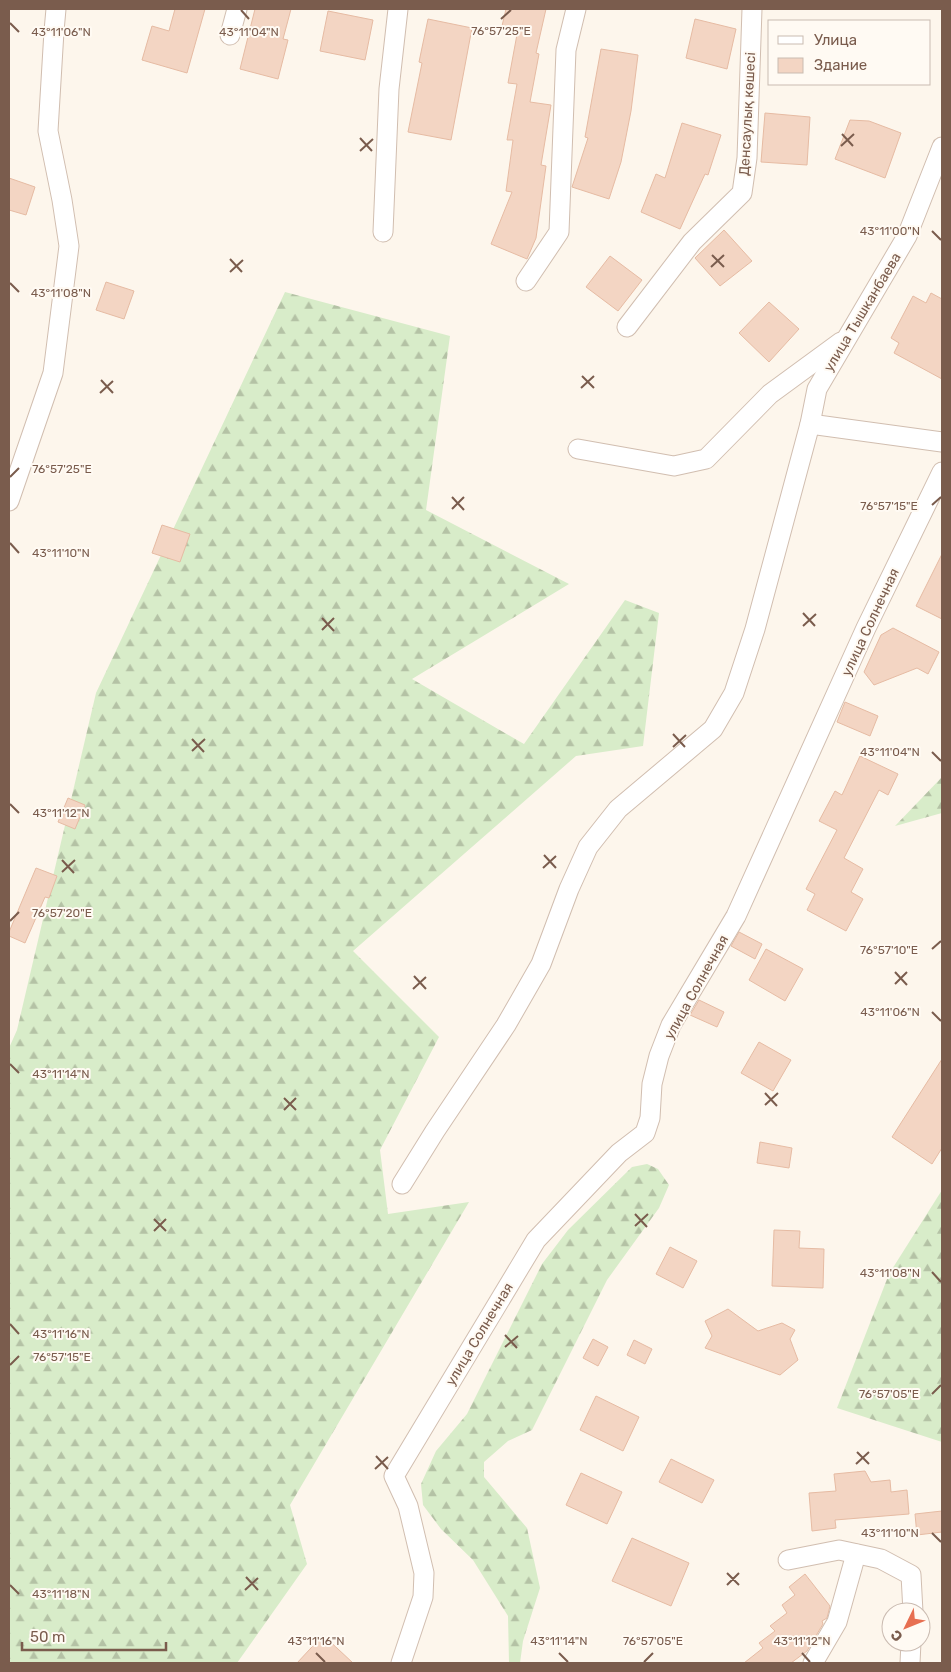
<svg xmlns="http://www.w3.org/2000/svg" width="951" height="1672" viewBox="0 0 951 1672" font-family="Rubik,sans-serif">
<defs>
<pattern id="forest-firs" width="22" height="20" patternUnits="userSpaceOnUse" patternTransform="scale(1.25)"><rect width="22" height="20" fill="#d8ecc9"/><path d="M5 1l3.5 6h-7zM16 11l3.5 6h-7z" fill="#b4c2a5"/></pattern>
</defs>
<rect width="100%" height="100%" fill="#fdf6ec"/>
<!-- forest -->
<g fill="url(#forest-firs)">
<path d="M285,292L450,336L426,510L569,584L412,679L524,744L625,600L659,613L643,746L576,756L353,951L439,1037L380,1150L388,1214L469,1202L290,1505L307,1564L237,1663H9V1048L17,1030L96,693Z"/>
<path d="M942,777V813L895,826Z"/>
<path d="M647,1164L658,1169L669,1185L659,1208L607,1280L532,1430L508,1441L484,1462V1477L527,1528L540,1588L523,1641L520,1663H509L508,1616L473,1560L441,1529L423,1505L421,1484L436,1451L467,1414L542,1264L568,1230L632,1167Z"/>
<path d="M942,1190V1442L837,1408L889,1274Z"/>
</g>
<!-- building -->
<g fill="#f3d5c3" stroke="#e6bba3">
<path d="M175,9H205L187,73L142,60L152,26L169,31Z"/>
<path d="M255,9H291L283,39L288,40L278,79L240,69Z"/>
<path d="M506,9H546L536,53L539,54L530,102L551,105L541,165L546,166L536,238L527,259L491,244L512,192L506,191L513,140H507L517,84L508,83L518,29L502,26Z"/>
<path d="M328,11L373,20L365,60L320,51Z"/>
<path d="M428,19L472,28L451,140L408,132L422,63L419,62Z"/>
<path d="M695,19L736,29L727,69L686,58Z"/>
<path d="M601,49L638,55L631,111L621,162L609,199L572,187L588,138L585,137Z"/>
<path d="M765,113L810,117L807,165L761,162Z"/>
<path d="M850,120L869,121L901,133L885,178L835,159Z"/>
<path d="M682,123L721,135L708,175L705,174L680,229L641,212L656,174L665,178Z"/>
<path d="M9,178L35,187L26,215L9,210Z"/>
<path d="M724,230L752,261L720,286L695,258Z"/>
<path d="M610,256L642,280L618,311L586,287Z"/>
<path d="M106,282L134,291L124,319L96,310Z"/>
<path d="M931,293L942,299V379L894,353L899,343L891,338L913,296L926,303Z"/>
<path d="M769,302L799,329L769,362L739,333Z"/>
<path d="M162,525L190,534L180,562L152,553Z"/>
<path d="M942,554V619L916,606Z"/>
<path d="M893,628L939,652L928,674L917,668L874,685L864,672L881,635Z"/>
<path d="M845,702L878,716L870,736L837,722Z"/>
<path d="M860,756L898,774L888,795L879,790L844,858L863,869L851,892L863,899L846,931L807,910L815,894L806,889L837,830L819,821L835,791L842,795Z"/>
<path d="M68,798L85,805L75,829L58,822Z"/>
<path d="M36,868L57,876L49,898L45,897L25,943L9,936V932Z"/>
<path d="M739,932L762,944L755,959L731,946Z"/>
<path d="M766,949L803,969L785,1001L749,980Z"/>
<path d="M699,1000L724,1012L717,1027L690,1015Z"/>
<path d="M759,1042L791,1060L773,1091L741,1073Z"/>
<path d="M942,1059V1148L932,1164L892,1137Z"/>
<path d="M760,1142L792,1148L789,1168L757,1163Z"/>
<path d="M774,1230L800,1231L799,1248L824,1249L823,1288L772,1286Z"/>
<path d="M670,1247L697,1261L683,1288L656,1274Z"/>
<path d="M728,1309L758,1331L782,1323L795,1330L790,1339L798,1360L780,1375L705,1348L712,1336L705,1321Z"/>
<path d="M593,1339L608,1347L598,1366L583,1358Z"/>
<path d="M634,1340L652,1349L645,1364L627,1355Z"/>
<path d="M596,1396L639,1417L623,1451L580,1430Z"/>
<path d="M671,1459L714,1480L702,1503L659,1482Z"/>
<path d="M865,1471L871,1482L890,1480L891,1492L907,1490L909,1514L835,1520L836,1528L812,1531L809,1493L836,1491L834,1474Z"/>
<path d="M581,1473L622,1492L607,1524L566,1505Z"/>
<path d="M942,1511V1532L917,1535L915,1514Z"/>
<path d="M632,1538L689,1563L671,1606L612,1581Z"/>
<path d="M805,1574L830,1606L827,1618L822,1621L823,1624L814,1639L811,1642V1644L807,1651L791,1663H744L763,1648L759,1643L775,1631L770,1626L787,1613L782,1605L795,1595L789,1587Z"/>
<path d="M323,1635L353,1663H297Z"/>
</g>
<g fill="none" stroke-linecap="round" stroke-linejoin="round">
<defs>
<g id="minor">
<path d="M230,35L237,9"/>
<path d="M383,232L389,89L398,9"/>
<path d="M526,281L559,232L566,50L576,9"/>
<path d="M627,327L692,242L742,193L747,158L752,9"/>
<path d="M810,424L942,442"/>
<path d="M578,449L674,466L706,459L770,394L841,342"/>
<path d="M9,501L53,373L69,246L62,200L48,131L54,31L56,9"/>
<path d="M402,1184L435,1131L506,1025L541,964L569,889L588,847L618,809L713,729L734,693L755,629L810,424L817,389L907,236L942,147"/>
<path d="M788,1560L839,1550L881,1559L911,1575L913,1612"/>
<path d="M401,1663L423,1597L424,1573L408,1506L394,1476L536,1240L619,1153L645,1133L650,1118L652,1084L659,1056L671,1025L736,916L866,628L942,472"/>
<path d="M813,1663L837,1622L856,1554"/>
<path d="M910,1663L911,1642"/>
</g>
</defs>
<!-- minor casing -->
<use href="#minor" stroke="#d1beb0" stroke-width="21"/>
<!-- minor -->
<use href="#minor" stroke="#fff" stroke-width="19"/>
</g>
<!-- ticks -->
<path fill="none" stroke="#7a5c4d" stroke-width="2" d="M241,10L249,19M501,19L511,10M10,23L19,32M842,134L853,146M360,138L372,151M841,146L854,134M360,151L373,139M932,231L941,240M712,255L724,267M230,259L242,272M711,267L724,255M230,272L243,260M10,283L19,292M582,376L594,388M101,380L113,393M581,388L594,376M100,393L113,381M10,477L19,468M452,497L464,510M932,505L941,497M452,509L464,497M10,543L19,553M803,613L815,626M322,618L334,631M803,626L816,614M322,630L334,618M673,734L685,747M192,739L204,752M673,747L686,735M192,751L205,739M932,752L941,761M10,804L19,813M544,855L556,868M62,860L74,873M543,868L556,856M62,872L75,860M10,921L19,912M932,949L941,941M895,972L907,985M414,976L426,989M895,984L907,972M413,989L426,977M932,1012L941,1021M10,1064L19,1073M765,1093L777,1106M284,1098L296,1110M765,1105L778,1093M284,1110L296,1098M635,1214L647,1227M154,1219L166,1231M635,1226L648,1214M154,1231L166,1219M932,1272L941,1282M10,1324L19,1334M505,1335L517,1348M505,1347L518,1336M10,1365L19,1356M932,1394L941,1385M857,1452L869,1464M376,1456L388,1469M856,1464L869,1452M375,1469L388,1457M932,1533L941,1542M727,1573L739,1585M246,1577L258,1590M10,1585L19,1594M727,1585L739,1573M245,1590L258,1578M316,1653L325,1662M559,1653L568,1662M802,1653L810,1662M644,1662L653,1653"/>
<g text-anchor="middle" stroke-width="4" stroke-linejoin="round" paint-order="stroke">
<!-- street labels -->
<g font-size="14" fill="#7a5c4d" stroke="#fffaf3">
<text transform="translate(747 114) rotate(-87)" y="5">Денсаулық көшесі</text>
<text transform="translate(862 312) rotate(-59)" y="5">улица Тышканбаева</text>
<text transform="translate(870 622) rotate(-65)" y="5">улица Солнечная</text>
<text transform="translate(696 987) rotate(-61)" y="5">улица Солнечная</text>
<text transform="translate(479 1334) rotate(-59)" y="5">улица Солнечная</text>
</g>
</g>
<g font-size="12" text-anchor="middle" fill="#7a5c4d" stroke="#fffaf3" stroke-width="4" stroke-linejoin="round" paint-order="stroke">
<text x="501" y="35">76°57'25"E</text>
<text x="249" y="36">43°11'04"N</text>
<text x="61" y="36">43°11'06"N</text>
<text x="890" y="235">43°11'00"N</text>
<text x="61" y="297">43°11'08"N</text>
<text x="62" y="473">76°57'25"E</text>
<text x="889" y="510">76°57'15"E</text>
<text x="61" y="557">43°11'10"N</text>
<text x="890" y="756">43°11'04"N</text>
<text x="61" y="817">43°11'12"N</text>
<text x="62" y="917">76°57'20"E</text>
<text x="889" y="954">76°57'10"E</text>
<text x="890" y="1016">43°11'06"N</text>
<text x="61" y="1078">43°11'14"N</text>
<text x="890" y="1277">43°11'08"N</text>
<text x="61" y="1338">43°11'16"N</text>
<text x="62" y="1361">76°57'15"E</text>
<text x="889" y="1398">76°57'05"E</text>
<text x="890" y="1537">43°11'10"N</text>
<text x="61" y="1598">43°11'18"N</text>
<text x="316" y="1645">43°11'16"N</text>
<text x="559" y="1645">43°11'14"N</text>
<text x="802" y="1645">43°11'12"N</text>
<text x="653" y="1645">76°57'05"E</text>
</g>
<!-- border -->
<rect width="951" height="1672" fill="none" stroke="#7a5c4d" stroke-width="20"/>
<!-- legend -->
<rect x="768" y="20" width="162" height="65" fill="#fffaf3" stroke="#cabbb1"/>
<rect x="778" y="36" width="25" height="8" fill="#ffffff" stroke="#cabbb1"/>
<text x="814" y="45" font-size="15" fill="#7a5c4d">Улица</text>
<rect x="778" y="58" width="25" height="15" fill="#f3d5c3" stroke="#cabbb1"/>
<text x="814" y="70" font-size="15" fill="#7a5c4d">Здание</text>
<!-- north arrow -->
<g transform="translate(906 1627) rotate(227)"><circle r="24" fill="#fffaf3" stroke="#cabbb1"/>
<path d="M0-4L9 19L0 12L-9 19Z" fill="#e76f51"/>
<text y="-8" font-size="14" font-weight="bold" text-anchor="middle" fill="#7a5c4d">С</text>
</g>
<!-- scale -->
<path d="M22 1642v8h144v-8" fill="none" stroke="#7a5c4d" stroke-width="2.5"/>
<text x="30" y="1642" font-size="15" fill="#7a5c4d" stroke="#fffaf3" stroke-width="4" paint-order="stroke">50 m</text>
</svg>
